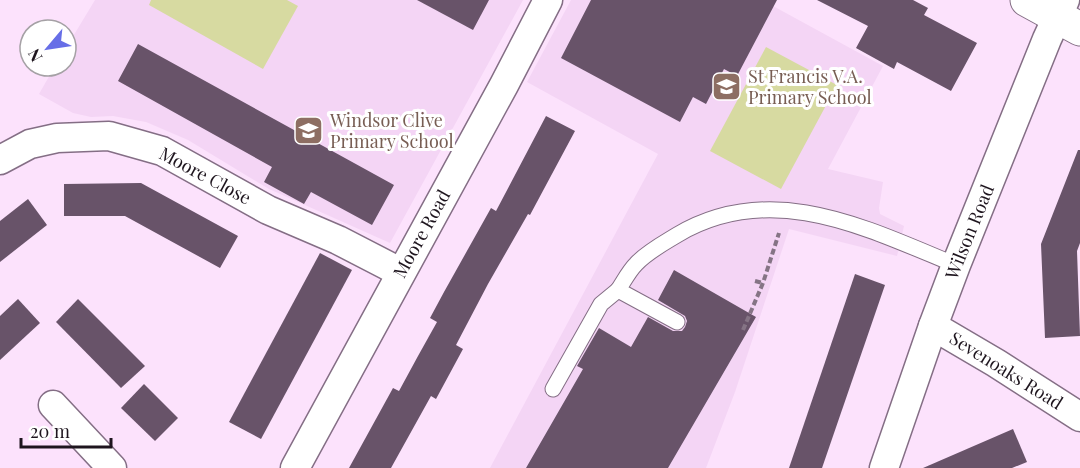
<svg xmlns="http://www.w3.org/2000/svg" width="1080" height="468" viewBox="0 0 1080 468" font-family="'Playfair Display',serif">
<rect width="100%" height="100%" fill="#fce2fc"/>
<!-- built -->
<g fill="#f4d5f5">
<path d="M95,0H523L390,243L269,189L188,140L146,122L113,116L91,117L73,113L39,94L55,66H66V48Z"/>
<path d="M571,0H762L883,66L828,169L883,182L879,208L880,214L904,226L897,256L789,229L735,392L706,468H490L658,154L527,82Z"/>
</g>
<!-- green -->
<g fill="#d7daa1">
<path d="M151,0H287L298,6L263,69L149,5Z"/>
<path d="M766,47L837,85L781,189L710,151Z"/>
</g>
<!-- building -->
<g fill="#685369">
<path d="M417,0H489L473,30Z"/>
<path d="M591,0H777L737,76L724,69L706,104L693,97L680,122L561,58Z"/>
<path d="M817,0H913L928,8L924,15L977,43L951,91L897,62L894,69L856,48L868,26Z"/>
<path d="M138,44L394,185L372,225L311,192L304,204L264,182L272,167L118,81Z"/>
<path d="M546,116L575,131L530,215L528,214L488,284L456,345L463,349L436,399L431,396L391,468H349L393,388L399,391L418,356L437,322L430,318L444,292L491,208L496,211Z"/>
<path d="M1078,150H1080V243L1077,251L1080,336L1045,338L1041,244Z"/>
<path d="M141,183L238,236L220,268L125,216H64V184Z"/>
<path d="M28,199L47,225L0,262V221Z"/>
<path d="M320,253L352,270L261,439L229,422Z"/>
<path d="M674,270L756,317L668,468H526L583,369L577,366L599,328L631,347L648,317L673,331H682L685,327L687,321L685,316L658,300Z"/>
<path d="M855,274L885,285L822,468H789Z"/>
<path d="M18,299L40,323L0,360V316Z"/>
<path d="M78,299L145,366L121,388L56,322Z"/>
<path d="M144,384L178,418L155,441L121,408Z"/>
<path d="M1013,429L1027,462L1012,468H923Z"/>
</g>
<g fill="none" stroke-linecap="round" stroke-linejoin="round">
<defs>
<g id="lane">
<path d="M677,322L618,290C624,281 629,271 636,264C647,252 664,243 677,235C771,179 866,228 956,265"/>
<path d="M553,389L601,304L618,290"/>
</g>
<g id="street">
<path d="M0,160L30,144L57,138L109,136L162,151L268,210L338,240L400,272"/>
<path d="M933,326L996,363L1080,417"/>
<path d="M53,405L112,468"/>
<path d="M295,468L504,85L548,0"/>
<path d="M884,468L933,326L956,265L1047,39L1065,0"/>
</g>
<path id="secondary" d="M1027,0L1080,29"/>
</defs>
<!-- lane casing -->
<use href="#lane" stroke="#846e85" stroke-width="17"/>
<!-- street casing -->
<use href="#street" stroke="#846e85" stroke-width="31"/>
<!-- secondary casing -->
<use href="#secondary" stroke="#846e85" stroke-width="35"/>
<!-- path -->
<g stroke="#857485" stroke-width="4" stroke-dasharray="6 3" stroke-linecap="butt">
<path d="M755,281L763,283"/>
<path d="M743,330L763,283L779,233"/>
</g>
<!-- lane -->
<use href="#lane" stroke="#fff" stroke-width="15"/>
<!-- street -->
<use href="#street" stroke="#fff" stroke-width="28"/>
<!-- secondary -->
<use href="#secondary" stroke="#fff" stroke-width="33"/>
</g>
<!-- icons -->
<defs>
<symbol id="school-square" viewBox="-11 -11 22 22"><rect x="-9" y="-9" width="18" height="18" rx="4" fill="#8d6e63" stroke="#fff"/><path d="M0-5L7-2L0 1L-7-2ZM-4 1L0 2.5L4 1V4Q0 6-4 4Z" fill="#fff"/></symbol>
</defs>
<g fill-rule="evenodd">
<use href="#school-square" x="710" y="70" width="33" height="33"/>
<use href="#school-square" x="292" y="114" width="33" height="33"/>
</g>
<g text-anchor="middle" stroke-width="6" stroke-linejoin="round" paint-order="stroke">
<!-- education labels -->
<g font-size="18" fill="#785e54" stroke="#fff" text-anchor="start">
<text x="748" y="83">St Francis V.A.<tspan x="748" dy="21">Primary School</tspan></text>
<text x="330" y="127">Windsor Clive<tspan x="330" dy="21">Primary School</tspan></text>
</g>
<!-- street labels -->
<g font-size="18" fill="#1e151e" stroke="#fff">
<text transform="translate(205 176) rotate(28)" y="6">Moore Close</text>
<text transform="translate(970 232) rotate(-68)" y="6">Wilson Road</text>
<text transform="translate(422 234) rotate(-61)" y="6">Moore Road</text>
<text transform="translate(1006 371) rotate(32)" y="6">Sevenoaks Road</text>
</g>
</g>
<!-- north arrow -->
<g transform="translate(48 48) rotate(241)"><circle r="28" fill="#ffffff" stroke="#a5a1a5" stroke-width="1.5"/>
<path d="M0-4.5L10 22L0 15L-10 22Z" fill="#676ee7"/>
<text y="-9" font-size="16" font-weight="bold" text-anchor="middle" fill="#1e151e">N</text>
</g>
<!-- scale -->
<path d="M21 438v9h90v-9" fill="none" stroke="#1e151e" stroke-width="3"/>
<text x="30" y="438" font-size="18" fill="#1e151e" stroke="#ffffff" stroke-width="4.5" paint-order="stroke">20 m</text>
</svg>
